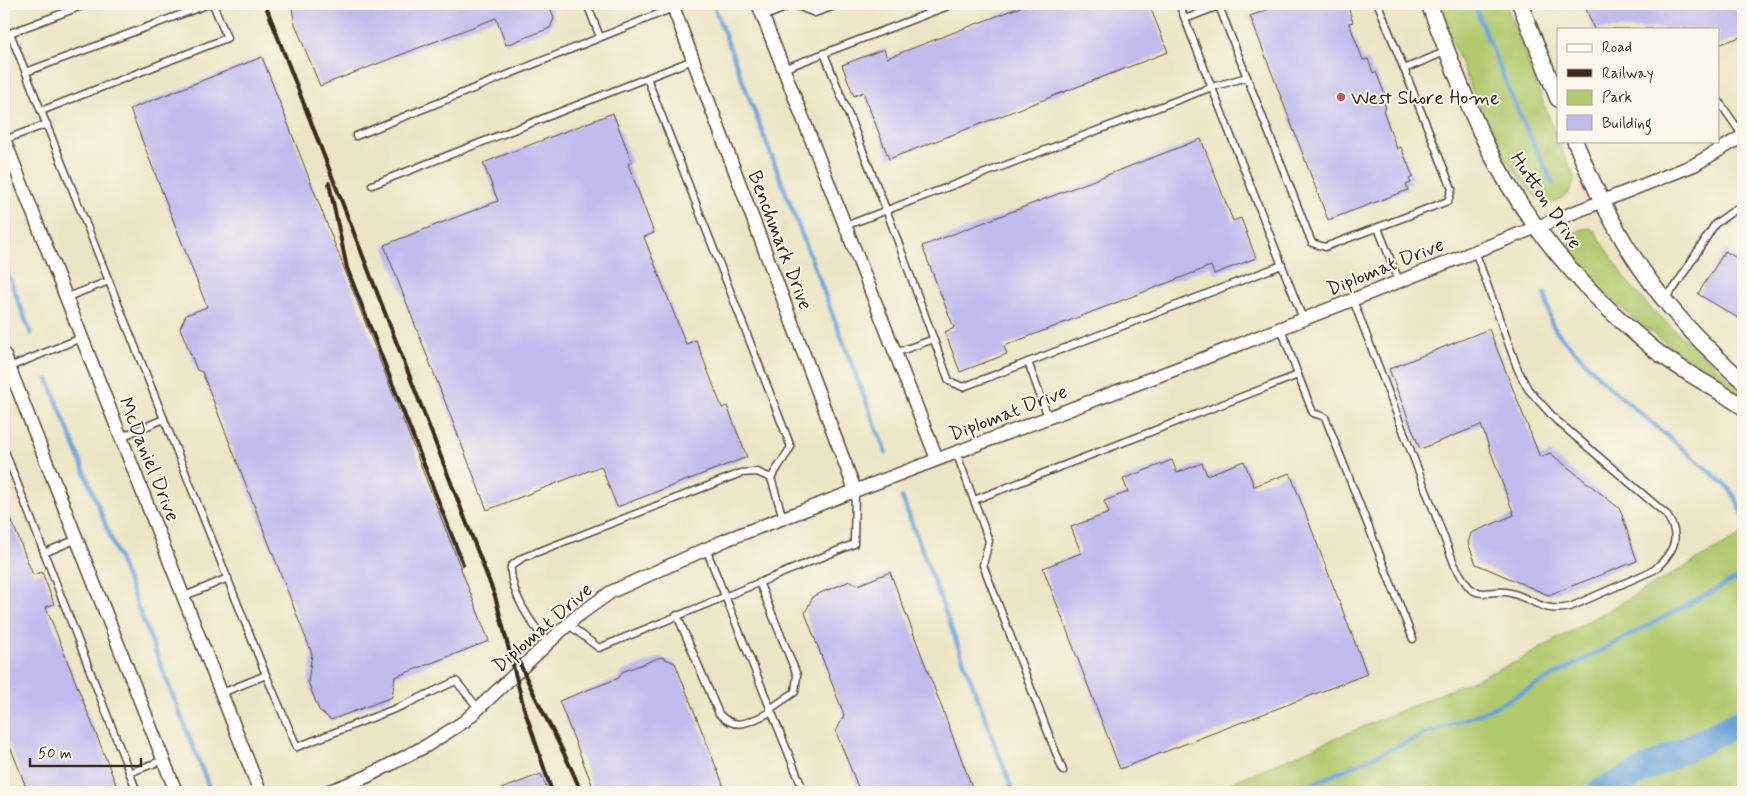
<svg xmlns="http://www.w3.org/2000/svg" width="1747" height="796" viewBox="0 0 1747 796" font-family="Mynerve,sans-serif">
<rect width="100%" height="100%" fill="#fbf7ec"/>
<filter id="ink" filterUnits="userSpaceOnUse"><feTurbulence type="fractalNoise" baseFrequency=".02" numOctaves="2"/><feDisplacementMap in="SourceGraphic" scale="10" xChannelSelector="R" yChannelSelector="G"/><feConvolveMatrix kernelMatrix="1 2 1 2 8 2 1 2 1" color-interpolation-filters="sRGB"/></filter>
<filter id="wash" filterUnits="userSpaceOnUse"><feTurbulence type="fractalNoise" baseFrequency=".0096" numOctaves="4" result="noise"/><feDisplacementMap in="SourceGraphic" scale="20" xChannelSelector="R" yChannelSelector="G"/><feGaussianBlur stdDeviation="1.12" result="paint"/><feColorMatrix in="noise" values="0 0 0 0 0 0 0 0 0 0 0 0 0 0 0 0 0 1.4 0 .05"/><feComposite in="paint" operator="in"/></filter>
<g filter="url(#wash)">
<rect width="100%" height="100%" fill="#ece5c5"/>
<!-- green -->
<g fill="#b1c96d" stroke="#767a46">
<path d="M1437,4H1506L1558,141L1573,174L1574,181L1569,193L1555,202L1548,203L1536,198L1507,161L1485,122Z"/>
<path d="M1589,228L1594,230L1628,282L1652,310L1743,391V396C1689,360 1641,329 1595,283C1586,274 1574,265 1570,254C1567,245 1572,236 1578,230Z"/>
<path d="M1743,534V792H1209L1518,661Z"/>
</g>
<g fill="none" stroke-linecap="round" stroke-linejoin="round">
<!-- stream -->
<g stroke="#69a3d9" stroke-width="4.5">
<path d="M713,4L886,453"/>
<path d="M1474,4L1512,98L1553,184"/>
<path d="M4,264L31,334"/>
<path d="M1545,294L1551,322L1557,332L1608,386L1729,488L1736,499L1743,514"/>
<path d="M48,379L211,792"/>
<path d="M902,497L1013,792"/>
<path d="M1294,792L1428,733L1489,710L1743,575"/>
</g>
<!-- river -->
<path stroke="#69a3d9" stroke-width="26" d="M1599,792L1743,721"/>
</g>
<g id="blocks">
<!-- building -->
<g fill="#c0baed">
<path d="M291,4H549L554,18L550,28L506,45L496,18L320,86L295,24Z"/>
<path d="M1028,4H1149L1168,52L889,159L863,92L854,96L842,65L884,49L887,58Z"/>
<path d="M1273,4H1347L1353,22L1349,23L1363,60L1368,59L1373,73L1376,72L1385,95L1382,96L1386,108L1383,110L1397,149L1401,147L1413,177L1409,179L1411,183L1406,185L1408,190L1328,220L1250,16L1275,7Z"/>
<path d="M1584,4H1743V36L1718,45V29H1594Z"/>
<path d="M262,57L489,641L395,677L392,697L331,720L319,710L308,682L312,654L202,372L197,370L180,328L186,315L207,307L130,109Z"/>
<path d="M613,113L632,162L628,164L654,233L644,237L686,344L696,340L722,408L727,406L747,457L617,507L601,466L487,510L384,245L498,201L483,163Z"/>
<path d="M1201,139L1233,221L1241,218L1256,258L1214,274L1211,266L1004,346L1007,354L960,372L945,332L954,328L922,246Z"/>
<path d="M1725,251L1743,262V321L1698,294Z"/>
<path d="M1489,329L1540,457L1550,453L1620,509L1637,561L1548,595L1476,564L1468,543L1471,533L1514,515L1481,425L1420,449L1389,369Z"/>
<path d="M1172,460L1177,473L1202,463L1207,475L1244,461L1254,486L1290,473L1367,674L1120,769L1043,568L1081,553L1071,527L1109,513L1104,501L1128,492L1123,479Z"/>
<path d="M4,501L33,575L42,572L54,604L46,607L119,792H28L4,731Z"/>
<path d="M890,572L974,792H860L836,732L844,715L805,613L813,596L850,581L858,585Z"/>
<path d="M661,657L675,663L726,792H595L559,701L619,678L622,672Z"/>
<path d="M541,774L548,792H496V791Z"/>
</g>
</g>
</g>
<g filter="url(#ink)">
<use href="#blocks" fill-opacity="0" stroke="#564637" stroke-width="1"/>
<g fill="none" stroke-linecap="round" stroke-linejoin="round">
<defs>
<g id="service">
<path d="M587,4L600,37"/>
<path d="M792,4L815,13L840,4"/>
<path d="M1179,4L1303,319"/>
<path d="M1219,6L1312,243L1325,247L1448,201L1452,189L1378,4"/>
<path d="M763,17L792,5"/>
<path d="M1185,19L1224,4"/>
<path d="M10,33L87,4"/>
<path d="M4,35L10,33L266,675"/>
<path d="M824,53L886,209L949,381L963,387L1282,265"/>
<path d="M783,69L953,4"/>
<path d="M1404,69L1447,51"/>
<path d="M26,72L209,4"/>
<path d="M647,78L791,447L771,478L783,518"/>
<path d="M1718,100L1743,136"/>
<path d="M41,111L227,38L213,4"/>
<path d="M356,136L673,8"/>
<path d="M4,140L47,124"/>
<path d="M372,185L693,60"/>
<path d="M845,226L1212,87L1247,77"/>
<path d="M1378,228L1399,281"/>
<path d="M65,298L109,281"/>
<path d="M1664,299L1675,287L1715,224L1743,204"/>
<path d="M1353,300L1455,566C1460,573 1465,584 1471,589C1482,597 1494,590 1506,592C1531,596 1541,614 1570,607L1654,570C1673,553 1683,538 1666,514L1556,420L1528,389L1518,370L1475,251"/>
<path d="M1281,328L1298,375"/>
<path d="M895,353L934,339"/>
<path d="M1028,362L1048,417"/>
<path d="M7,368L81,338"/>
<path d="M121,437L164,419"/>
<path d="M4,449L137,792"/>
<path d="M956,452L989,541L983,565L1063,771"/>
<path d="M974,500L1298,375L1313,413L1325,417L1413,639"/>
<path d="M706,549L804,792"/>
<path d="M44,553L77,539"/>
<path d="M759,582L797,675L795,692L770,709"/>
<path d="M185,596L228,578"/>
<path d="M677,615L719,714C737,732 750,721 771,712"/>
<path d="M569,625L599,648L854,544L855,491"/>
<path d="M549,644C532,625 509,592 511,566L522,558L741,473L757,472L771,478"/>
<path d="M222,693L266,675L297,747L402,706L456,681L479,709"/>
<path d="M129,773L163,760"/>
</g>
<g id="minor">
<path d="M672,4L855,490"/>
<path d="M758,4L937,459"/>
<path d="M4,139L260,792"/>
<path d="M4,354L176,792"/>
<path d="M327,792L366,777L426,746L465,721L576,617L611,592L728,539L1205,358L1694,165L1743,136"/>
</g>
<g id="tertiary">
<path d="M1429,4C1445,46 1461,89 1480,131C1518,215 1580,288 1651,347C1679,370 1713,386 1743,407"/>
<path d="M1520,4L1558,99"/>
<path d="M1575,141C1608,223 1648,291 1712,352C1722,362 1732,372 1743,381"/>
</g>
</defs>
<!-- service casing -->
<use href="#service" stroke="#564637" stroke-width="9"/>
<!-- minor casing -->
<use href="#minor" stroke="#564637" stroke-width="15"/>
<!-- tertiary casing -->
<use href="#tertiary" stroke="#564637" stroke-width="18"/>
<!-- service -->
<use href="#service" stroke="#fff" stroke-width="6"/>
<!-- minor -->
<use href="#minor" stroke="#fff" stroke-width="12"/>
<!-- tertiary -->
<use href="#tertiary" stroke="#fff" stroke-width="15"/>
<!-- rail -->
<g stroke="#3b2a1e" stroke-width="4">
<path d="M265,4L495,596L524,708L552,792"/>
<path d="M329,183L347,268L463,564"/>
<path d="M519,661C537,706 564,747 581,792"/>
</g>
</g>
</g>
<!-- markers -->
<circle fill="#d1495b" stroke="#fbf7ec" stroke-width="2" cx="1341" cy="97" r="5"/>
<g text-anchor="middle" stroke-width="4" stroke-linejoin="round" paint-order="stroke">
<!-- poi labels -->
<g font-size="20" fill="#3b2a1e" stroke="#fbf7ec" text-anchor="start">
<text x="1351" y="104">West Shore Home</text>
</g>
<!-- street labels -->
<g font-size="20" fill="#3b2a1e" stroke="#fbf7ec">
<text transform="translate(1547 200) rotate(56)" y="7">Hutton Drive</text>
<text transform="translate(781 240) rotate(69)" y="7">Benchmark Drive</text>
<text transform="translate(1385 266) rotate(-22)" y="7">Diplomat Drive</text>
<text transform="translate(1008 412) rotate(-21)" y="7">Diplomat Drive</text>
<text transform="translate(150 459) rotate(68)" y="7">McDaniel Drive</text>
<text transform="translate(542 627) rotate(-41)" y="7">Diplomat Drive</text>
</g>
</g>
<!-- margin -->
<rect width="1747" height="796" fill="none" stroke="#fbf7ec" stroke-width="20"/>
<!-- legend -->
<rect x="1557" y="28" width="162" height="115" fill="#fbf7ec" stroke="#aea59a"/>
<rect x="1567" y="44" width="25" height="8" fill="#ffffff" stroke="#aea59a"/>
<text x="1602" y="52" font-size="15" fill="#3b2a1e">Road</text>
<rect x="1567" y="69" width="25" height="8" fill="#3b2a1e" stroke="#aea59a"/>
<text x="1602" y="78" font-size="15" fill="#3b2a1e">Railway</text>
<rect x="1567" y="90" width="25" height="15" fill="#b1c96d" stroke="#aea59a"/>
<text x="1602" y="102" font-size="15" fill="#3b2a1e">Park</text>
<rect x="1567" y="115" width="25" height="15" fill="#c0baed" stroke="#aea59a"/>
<text x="1602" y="128" font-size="15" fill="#3b2a1e">Building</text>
<!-- scale -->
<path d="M30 758v8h111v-8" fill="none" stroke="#3b2a1e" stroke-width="2.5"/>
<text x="38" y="758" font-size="15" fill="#3b2a1e" stroke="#fbf7ec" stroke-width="4" paint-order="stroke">50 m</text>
</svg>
